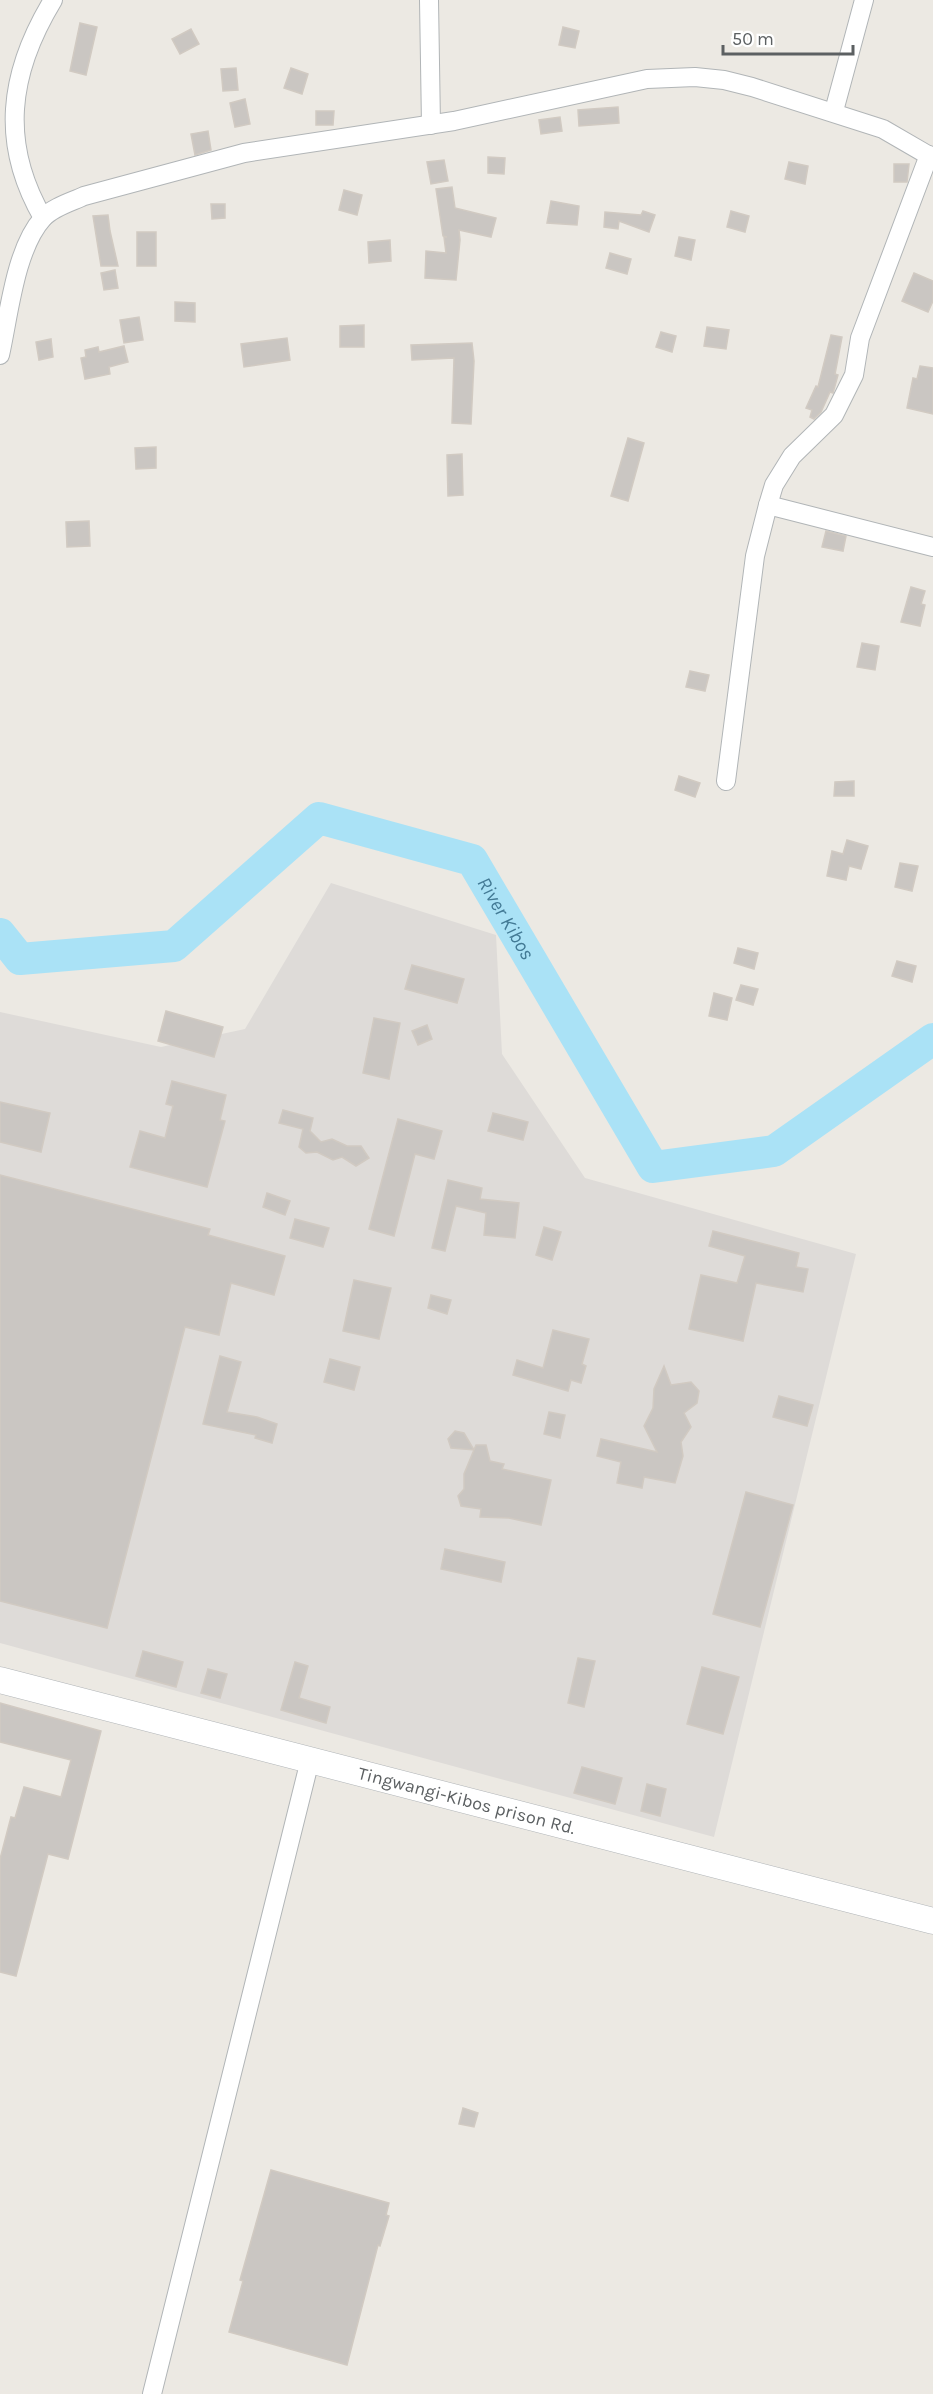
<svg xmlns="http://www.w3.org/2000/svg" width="933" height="2394" viewBox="0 0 933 2394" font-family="Karla,sans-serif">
<rect width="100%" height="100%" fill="#ece9e3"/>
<!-- industrial -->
<path fill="#dedbd8" d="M331,883L496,935L502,1054L585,1178L856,1254L714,1837L0,1643V1012L161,1047L245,1029Z"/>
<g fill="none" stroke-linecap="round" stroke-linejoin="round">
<!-- river -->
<path stroke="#aae2f6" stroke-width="32" id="s1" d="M0,934L20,959L174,946L319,818L472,860L653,1167L774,1151L933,1039"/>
</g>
<!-- building -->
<g fill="#cac6c2" stroke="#d1cac2" stroke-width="1.5">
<path d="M80,23L97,27L86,75L70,71Z"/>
<path d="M563,27L579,31L575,48L559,45Z"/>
<path d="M191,29L199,44L180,54L172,39Z"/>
<path d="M236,68L238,90L223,91L221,69Z"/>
<path d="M291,68L308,74L302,94L284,88Z"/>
<path d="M245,99L250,124L235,127L230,103Z"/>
<path d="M618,107L619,123L579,126L578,110Z"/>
<path d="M316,111H334L333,125H316Z"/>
<path d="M560,117L562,131L541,134L539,120Z"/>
<path d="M208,131L211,150L195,155L191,134Z"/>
<path d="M488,157L505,158L504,174L488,173Z"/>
<path d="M444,160L448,181L431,184L427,162Z"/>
<path d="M789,162L808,166L805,184L785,179Z"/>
<path d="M894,164H909L907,182H894Z"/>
<path d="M452,187L455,208L496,218L491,237L459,230L460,240L456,280L425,278L426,251L446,253L444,237H447L443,236L436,189Z"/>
<path d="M344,190L362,195L357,215L339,210Z"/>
<path d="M551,201L579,206L577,225L547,223Z"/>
<path d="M211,204H225V218L212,219Z"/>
<path d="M643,211L655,215L649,232L619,221L618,229L604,227L605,212L641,215Z"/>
<path d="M731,211L749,216L745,232L727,227Z"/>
<path d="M108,215L110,231L118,266H101L93,216Z"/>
<rect x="137" y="232" width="19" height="34"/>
<path d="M679,237L695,240L691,260L675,256Z"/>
<path d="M390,240L391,261L369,263L368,242Z"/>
<path d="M610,253L631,259L627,274L606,268Z"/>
<path d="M115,270L118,288L104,290L101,273Z"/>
<path d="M914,273L933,281V301L928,312L902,301Z"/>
<path d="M175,302L195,303V322L175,321Z"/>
<path d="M139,317L143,340L124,343L120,320Z"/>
<path d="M364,325V347H340V326Z"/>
<path d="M707,327L729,330L726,349L704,346Z"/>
<path d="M661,332L676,336L672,352L656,347Z"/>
<path d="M831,335L842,337L835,374L838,375L833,393L830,392L821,412L814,419L810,417L812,410L806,408L816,386L818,387Z"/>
<path d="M287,338L290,360L244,367L241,344Z"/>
<path d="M51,339L53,357L39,360L36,342Z"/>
<path d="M472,343L474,361L471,424L452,423L454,358L412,360L411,345Z"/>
<path d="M124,346L128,362L109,367L110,374L85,379L81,358L86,357L85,350L98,347L99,352Z"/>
<path d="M920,366L933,368V414L907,408L913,378L917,379Z"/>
<path d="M628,438L644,443L628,501L611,496Z"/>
<path d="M156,447V468L136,469L135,448Z"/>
<path d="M462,454L463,495L448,496L447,455Z"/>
<path d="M89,521L90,546L67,547L66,522Z"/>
<path d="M826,531L846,536L843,551L822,547Z"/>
<path d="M911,587L925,591L921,604L925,605L920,626L901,622Z"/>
<path d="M862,643L879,646L875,670L857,667Z"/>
<path d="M690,671L709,675L705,691L686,687Z"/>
<path d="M679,776L700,783L695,797L675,790Z"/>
<path d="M854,781V796H834L835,782Z"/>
<path d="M847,840L868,846L861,869L849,866L846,880L827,876L832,851L843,854Z"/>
<path d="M900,863L918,866L912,891L895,887Z"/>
<path d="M738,948L758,953L754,969L734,963Z"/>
<path d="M897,961L916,966L912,982L892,976Z"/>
<path d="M412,965L464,979L457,1003L405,989Z"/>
<path d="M741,985L758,989L753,1005L736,1000Z"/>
<path d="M714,993L732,998L727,1020L709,1016Z"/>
<path d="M166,1011L223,1027L214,1057L158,1041Z"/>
<path d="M374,1018L400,1023L389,1079L363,1073Z"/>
<path d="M427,1025L432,1039L418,1045L412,1031Z"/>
<path d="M172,1081L226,1095L220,1120L225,1121L207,1187L130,1167L140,1131L165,1138L173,1106L166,1104Z"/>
<path d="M0,1102L50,1113L41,1152L0,1142Z"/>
<path d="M283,1110L313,1118L310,1131L321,1142L332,1139L347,1146H361L369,1158L356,1166L342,1157L333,1160L317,1152L306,1153L299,1147L303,1129L279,1123Z"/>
<path d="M493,1113L528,1122L523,1140L488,1131Z"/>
<path d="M398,1119L442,1131L434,1159L415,1154L394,1236L369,1229Z"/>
<path d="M0,1175L210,1229L208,1235L285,1256L274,1295L231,1283L219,1335L185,1327L107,1628L0,1601Z"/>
<path d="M448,1180L482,1188L480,1199L519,1203L515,1238L484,1235L486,1213L456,1206L445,1251L432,1248Z"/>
<path d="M267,1193L290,1201L285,1215L263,1207Z"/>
<path d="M295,1219L329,1228L323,1247L290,1238Z"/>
<path d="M544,1227L561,1232L552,1260L536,1255Z"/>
<path d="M713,1231L799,1253L796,1267L808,1269L803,1292L756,1283L743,1341L689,1329L701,1275L737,1283L745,1256L709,1246Z"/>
<path d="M354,1280L391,1288L379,1339L343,1331Z"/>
<path d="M431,1295L451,1300L447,1314L428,1308Z"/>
<path d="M553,1330L589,1339L582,1364L586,1366L581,1383L571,1380L568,1391L513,1375L517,1360L543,1368Z"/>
<path d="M220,1356L241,1362L227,1412L257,1417L277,1424L272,1443L255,1438L256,1435L203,1424Z"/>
<path d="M330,1359L360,1367L354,1390L324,1382Z"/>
<path d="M664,1366L671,1385L691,1382L699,1391L697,1403L684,1413L691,1427L681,1442L683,1456L675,1483L644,1477L642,1488L617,1483L621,1462L597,1456L601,1439L657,1452L644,1426L653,1408L654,1389Z"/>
<path d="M779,1396L813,1405L807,1426L773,1417Z"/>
<path d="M549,1412L565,1415L560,1438L544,1434Z"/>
<path d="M455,1431L464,1433L474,1450L451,1448L448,1439Z"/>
<path d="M476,1445H486L490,1461L504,1464L502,1469L551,1480L541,1525L509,1518L480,1517L481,1509L461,1506L458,1496L464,1489V1474Z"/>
<path d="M746,1492L793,1505L760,1627L713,1614Z"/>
<path d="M445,1549L505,1562L501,1582L441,1569Z"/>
<path d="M143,1651L183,1662L176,1687L136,1676Z"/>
<path d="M578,1658L595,1661L584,1707L568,1703Z"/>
<path d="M295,1662L308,1666L299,1698L330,1707L326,1723L281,1710Z"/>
<path d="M702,1667L739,1677L723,1734L687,1724Z"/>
<path d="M208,1669L227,1674L220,1698L201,1693Z"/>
<path d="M0,1703L101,1731L68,1859L48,1854L16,1976L0,1972V1859L11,1817L15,1818L24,1787L61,1797L71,1760L0,1742Z"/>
<path d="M582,1767L622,1778L615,1804L574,1793Z"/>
<path d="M647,1784L666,1789L660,1816L641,1811Z"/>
<path d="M463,2108L478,2113L474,2127L459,2124Z"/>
<path d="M271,2170L389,2203L386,2215L389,2216L380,2246L378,2245L347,2365L229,2332L243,2281L240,2280Z"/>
</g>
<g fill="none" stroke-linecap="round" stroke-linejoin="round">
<defs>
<g id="street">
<path d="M429,0L431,125"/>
<path d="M834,111L864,0"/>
<path d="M43,218C0,144 8,74 53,0"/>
<path d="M0,355C9,315 15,249 43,218C53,207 71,202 84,196L244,153L454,121L647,79L695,77L724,80L752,87L883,129L933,158"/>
<path d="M768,505L933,547"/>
<path d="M726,781L755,556L768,505L774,485L792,456L834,415L854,375L860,338L929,155"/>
<path d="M152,2394L310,1760"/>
</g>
<g id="secondary">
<path id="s2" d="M0,1680L933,1921"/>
</g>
</defs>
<!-- street casing -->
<use href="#street" stroke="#b1b5b7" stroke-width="20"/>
<!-- secondary casing -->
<use href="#secondary" stroke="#b0b4b7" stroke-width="27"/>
<!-- street -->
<use href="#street" stroke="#fff" stroke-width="18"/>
<!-- secondary -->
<use href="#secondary" stroke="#fff" stroke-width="26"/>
</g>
<g text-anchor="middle" stroke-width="5" stroke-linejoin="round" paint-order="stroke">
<!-- street labels -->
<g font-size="18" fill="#5c6062" stroke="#fff">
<text dy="6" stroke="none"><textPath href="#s2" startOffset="482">Tingwangi-Kibos prison Rd.</textPath></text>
</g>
<!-- water labels -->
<g font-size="20" font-style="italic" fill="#437a95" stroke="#fff">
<text dy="7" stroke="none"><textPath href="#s1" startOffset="606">River Kibos</textPath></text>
</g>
</g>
<!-- scale -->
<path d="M723 45v9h130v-9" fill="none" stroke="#5c6062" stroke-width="3"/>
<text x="732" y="45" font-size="18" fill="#5c6062" stroke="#ffffff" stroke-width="4.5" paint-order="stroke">50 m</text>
</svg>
